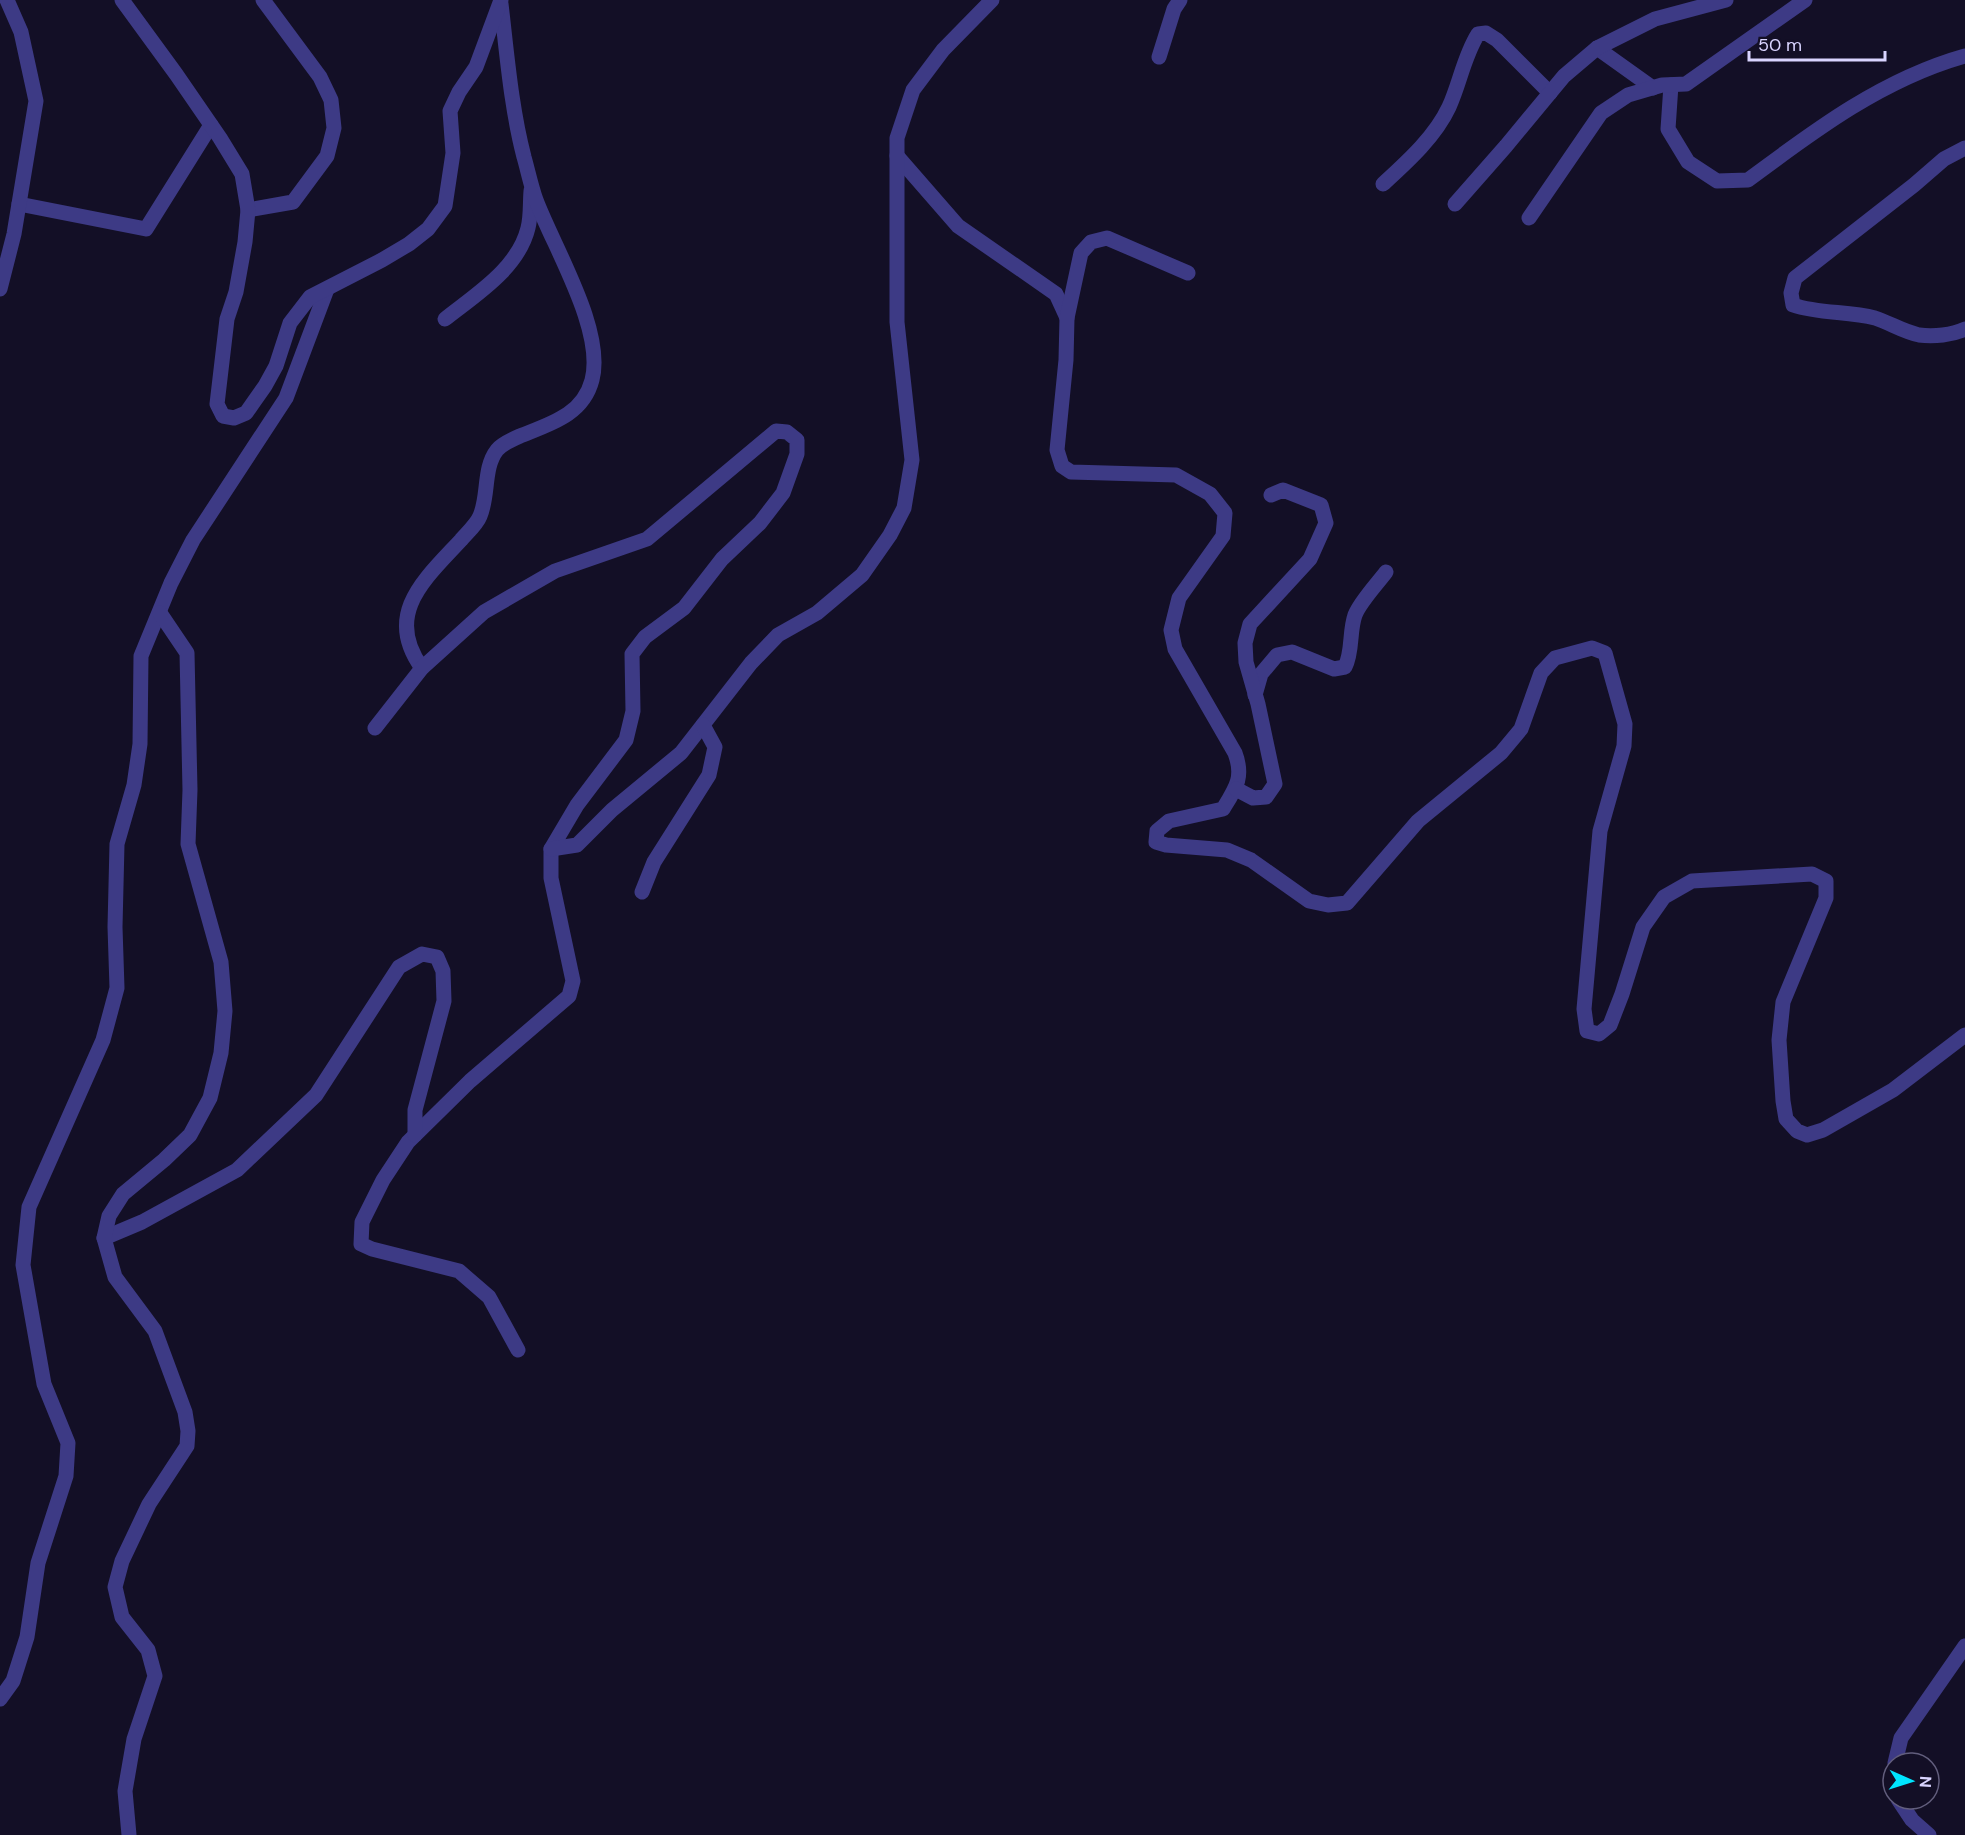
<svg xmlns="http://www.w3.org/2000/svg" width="1965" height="1835" viewBox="0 0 1965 1835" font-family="'DM Sans',sans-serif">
<rect width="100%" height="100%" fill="#130f26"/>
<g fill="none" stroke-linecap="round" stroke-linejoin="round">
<!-- minor -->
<g stroke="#3d3a85" stroke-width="15">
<path d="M1597,48L1653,88"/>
<path d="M1159,57L1174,9L1180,0"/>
<path d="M1671,85L1668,129L1688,162L1717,181L1748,180C1815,130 1883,79 1965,56"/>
<path d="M1965,148L1944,159L1914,185L1795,278L1791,293L1793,305C1819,314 1848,311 1875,318C1890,323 1904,332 1919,335C1934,337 1952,335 1965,329"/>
<path d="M897,156L958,226L1056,294L1067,318"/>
<path d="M1383,184C1407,162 1435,137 1449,107C1460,83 1464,56 1478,34L1486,33L1497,40L1550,93"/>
<path d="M19,204L146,229L211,125"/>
<path d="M1455,204L1506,146L1564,76L1597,48L1655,19L1726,0"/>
<path d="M248,210L293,202L327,156L334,128L331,100L320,77L263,0"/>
<path d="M1529,218L1601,113L1628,95L1662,85L1686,84L1805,0"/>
<path d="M1188,273L1107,238L1091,242L1081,253L1067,318L1066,360L1057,450L1062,466L1071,472L1176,475L1210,494L1225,513L1223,536L1179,598L1171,630L1175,649L1235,753C1244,777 1236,788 1223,809L1169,821L1157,831L1156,842L1166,845L1227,850L1251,860L1309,901L1328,905L1347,903L1418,821L1501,753L1521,729L1541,673L1555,658L1592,648L1605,653L1625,724L1624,746L1600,831L1584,1009L1587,1031L1599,1034L1610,1025L1622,994L1643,927L1664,897L1692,881L1812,874L1826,881V898L1783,1002L1779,1040L1783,1101L1786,1119L1797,1131L1807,1135L1823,1130L1893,1090L1965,1035"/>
<path d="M0,289L14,234L36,101L21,32L7,0"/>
<path d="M445,319C475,295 518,269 528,228C531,217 530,203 531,191"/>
<path d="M422,668C383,614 425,579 461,540C467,533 477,524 480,516C489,495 483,468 497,450C502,444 513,439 520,436C550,424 583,415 592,380C605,330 554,248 536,200C531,186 528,171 524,157C511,107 507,54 501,4"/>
<path d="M1255,695L1261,674L1277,655L1292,652L1334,669L1345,667C1353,651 1349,632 1355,615C1360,602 1377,584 1386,572"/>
<path d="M375,728L422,668L484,612L555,571L647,539L776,431L787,432L797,440V454L783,493L760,523L722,559L684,608L645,637L632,654L633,711L626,740L577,805L551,849V878L573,981L569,996L470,1081L408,1142L383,1180L362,1222L361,1244L372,1249L459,1271L489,1297L518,1350"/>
<path d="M1236,789L1253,798L1266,797L1275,784L1258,704L1246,662L1245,643L1250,624L1310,559L1326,523L1321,505L1283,490L1271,495"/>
<path d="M551,849L577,845L612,810L681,753L751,663L778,635L817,613L862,575L890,535L904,508L912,460L897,322V138L913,90L943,50L992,0"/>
<path d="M642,892L654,862L709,775L715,747L703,725"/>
<path d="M104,1238L142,1222L237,1170L316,1095L399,967L422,954L437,957L443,971L444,1001L415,1110V1135"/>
<path d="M0,1699L13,1681L27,1637L38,1563L66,1476L68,1443L44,1384L23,1265L29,1207L103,1040L117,988L115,927L117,844L134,785L140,744L141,656L171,583L193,540L286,398L327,289"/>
<path d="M129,1835L125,1791L134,1739L155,1676L148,1650L122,1617L115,1587L122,1561L149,1504L187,1446L188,1431L185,1412L155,1331L115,1277L104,1238L109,1216L123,1194L164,1160L190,1135L210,1098L221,1053L225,1011L221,962L188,844L190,790L187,653L160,613"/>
</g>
<!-- tertiary -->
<g stroke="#3d3a85" stroke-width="15">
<path d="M122,0L176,74L220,138L242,174L248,210L245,242L236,292L227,319L217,404L223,416L234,418L246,413L253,403L265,386L276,366L290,323L310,297L382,260L409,244L428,229L445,206L453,153L450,111L459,92L476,67L501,0"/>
<path d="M1895,1763L1901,1738L1965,1646"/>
<path d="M1898,1799L1912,1820L1929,1835"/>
</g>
</g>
<!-- north arrow -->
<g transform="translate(1911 1781) rotate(93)"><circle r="28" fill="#130f26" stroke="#625e7d" stroke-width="1.5"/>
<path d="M0-4.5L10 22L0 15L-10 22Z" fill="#00e5ff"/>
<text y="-9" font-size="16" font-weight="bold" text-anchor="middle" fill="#d9d4ff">N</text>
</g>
<!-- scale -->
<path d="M1749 51v9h136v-9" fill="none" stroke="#d9d4ff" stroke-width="3"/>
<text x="1758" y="51" font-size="18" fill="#d9d4ff" stroke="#130f26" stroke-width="4.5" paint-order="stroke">50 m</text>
</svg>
